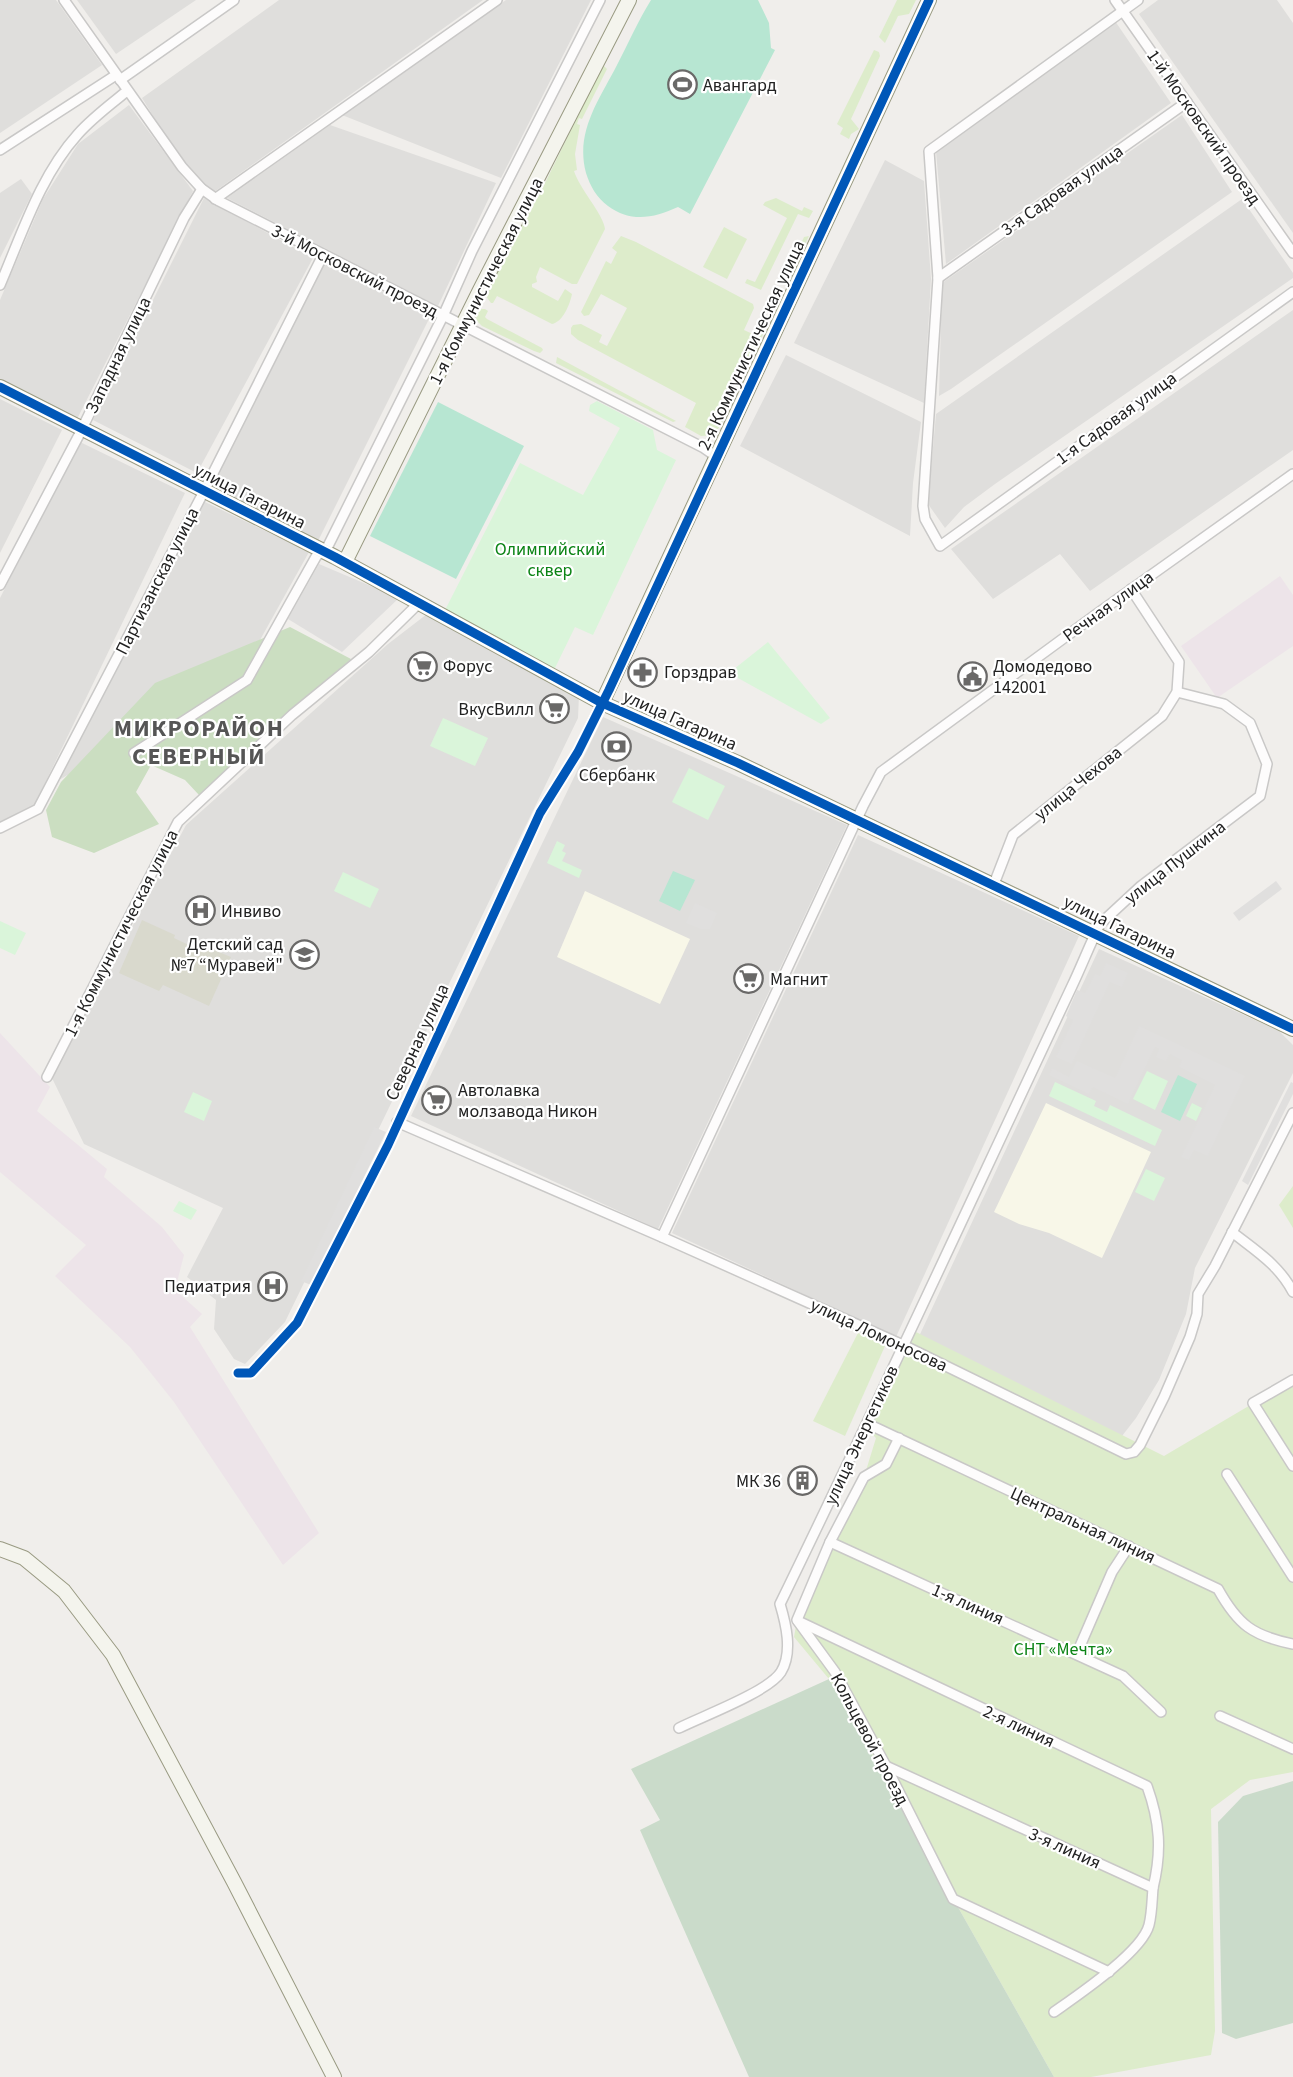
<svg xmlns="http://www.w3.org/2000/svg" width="1293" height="2077" viewBox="0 0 1293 2077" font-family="'Source Sans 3',sans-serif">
<rect width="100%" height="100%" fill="#f0eeeb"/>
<!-- residential -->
<g fill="#dfdedc">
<path d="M0,0H56L102,65L0,133Z"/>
<path d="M77,0H196L116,54Z"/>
<path d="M279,0H483L214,192L184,166L142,98Z"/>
<path d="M506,0H591L501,178L342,115Z"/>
<path d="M1158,0H1277L1293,23V233L1139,14Z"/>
<path d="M1115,21L1171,103L946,264L936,152Z"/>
<path d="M129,105L193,191L76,421L0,381V300L43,199L78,144Z"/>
<path d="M1182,115L1232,192L951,389L939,396L942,283Z"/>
<path d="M330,125L496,183L438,306L227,198Z"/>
<path d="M885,160L924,181L931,279L924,403L794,343Z"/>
<path d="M21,179L32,194L0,258V193Z"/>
<path d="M204,198L313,258L197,473L93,420Z"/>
<path d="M1242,199L1293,273V278L995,484L964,507L945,528L928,504L936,414Z"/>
<path d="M322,262L431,315L317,543L210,487Z"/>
<path d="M1293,310V450L1090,591L1060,554L993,599L951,549Z"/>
<path d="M786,355L921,422L913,483L910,536L740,446Z"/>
<path d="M0,399L62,430L0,553Z"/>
<path d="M80,442L185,493L33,808L0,823V598Z"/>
<path d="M203,501L309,552L241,674L59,780Z"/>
<path d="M427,614L579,695L578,718L285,1322L245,1364L234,1359L214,1329L216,1300L187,1277L223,1208L84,1144L52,1078L186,825L388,644Z"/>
<path d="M603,717L847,825L658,1229L411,1116Z"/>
<path d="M858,835L1079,936L896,1337L672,1233Z"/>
<path d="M1099,949L1279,1031L1293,1045V1073L1195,1268L1186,1314L1159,1380L1136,1418L1115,1445L915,1345Z"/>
</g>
<!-- industrial -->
<g fill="#ede4e9">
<path d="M1280,576L1293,595V646L1217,698L1181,646Z"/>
<path d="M0,1033L50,1087L37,1111L107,1169L104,1177L162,1227L184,1255L175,1290L202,1314L190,1327L319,1533L283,1565L174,1402L130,1347L55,1276L86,1245L0,1172Z"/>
</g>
<!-- education -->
<g fill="#f8f7e8">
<path d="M585,891L690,939L660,1004L557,957Z"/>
<path d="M1046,1103L1151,1152L1102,1258L1049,1233L1019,1224L994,1212Z"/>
</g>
<!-- construction -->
<path fill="#d9d9cd" d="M142,920L175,935L174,938L193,947L195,942L231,957L209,1006L163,985L159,991L119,973Z"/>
<!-- grass -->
<g fill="#ddeccb">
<path d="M897,0H916L909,14L898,16L885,43L879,37Z"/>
<path d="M874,50L879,52L880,56L851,119L859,129L851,134L849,139L840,134L843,128L837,124Z"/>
<path d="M603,65L607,69L582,119L579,118L577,124L580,125L575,154L577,170L574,171C579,188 604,215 605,229L577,284H572L540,267L536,277L537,282L532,284V287L558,301L565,289L572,294C570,304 563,322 552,324L497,296L493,303H491L485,295L546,181Z"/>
<path d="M776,198L802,211L804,207L813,211L809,218L798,214L761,290L745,283L747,279L755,282L787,218L763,205L765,202Z"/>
<path d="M724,227L747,239L727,279L703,267Z"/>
<path d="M621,236L636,242L753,304L754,308L744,330L757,336L768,315L766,328L721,425L713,435L701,436L685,427L696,403L578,340L571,334V328L573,325L581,324L602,335L599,342L607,346L627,308L601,294L589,315L584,316L581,312L606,261L611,264L617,252L612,248Z"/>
<path d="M809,236L792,271L782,285L804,237Z"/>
<path d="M477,309H485L488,311L485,317L487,319L542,348L543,350L540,353L534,351L482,326L476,320Z"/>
<path d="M557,357L676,421L673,422L556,363Z"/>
<path d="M1293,1186V1228L1279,1205Z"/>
<path d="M910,1329L1164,1456L1293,1380V1772L1250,1780L1211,1809L1215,2031L1211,2055L1091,2077H1054L829,1679L794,1637L797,1620L864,1477L876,1438L864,1426Z"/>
<path d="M858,1333L885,1346L845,1436L813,1421Z"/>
</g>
<!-- forest -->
<path fill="#cbdec1" d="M290,627L351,659L199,795L185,780L151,765L136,792L159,824L94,853L52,837L46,810L61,782L155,683Z"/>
<!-- cemetery -->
<g fill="#cadbca">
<path d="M829,1679L1054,2077H749L640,1830L660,1820L631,1769Z"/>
<path d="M1293,1781V2023L1236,2039L1222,2033L1218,1822L1243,1796Z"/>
</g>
<!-- park -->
<g fill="#daf5da">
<path d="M597,401L653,430L657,450L676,460L593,635L575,627L554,670L442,616L520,463L583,495L620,428L589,411L590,405Z"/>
<path d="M768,642L830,718L821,724L729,673Z"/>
<path d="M443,718L488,738L475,766L430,746Z"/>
<path d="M689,768L725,786L708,820L672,802Z"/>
<path d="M557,841L565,845L562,851L566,853L562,861L582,870L579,878L547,863Z"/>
<path d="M343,872L379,889L370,908L334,891Z"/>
<path d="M0,921L26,933L15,955L0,948Z"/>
<path d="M1147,1071L1168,1081L1155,1110L1133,1099Z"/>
<path d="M1055,1082L1096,1101L1094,1106L1107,1112L1110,1105L1162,1130L1155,1146L1049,1096Z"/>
<path d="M193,1092L212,1101L204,1121L184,1112Z"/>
<path d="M1192,1103L1202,1108L1196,1121L1186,1116Z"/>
<path d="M1146,1169L1165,1178L1154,1201L1135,1192Z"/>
<path d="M179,1201L197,1210L191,1220L173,1211Z"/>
</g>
<!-- pitch -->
<g fill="#b7e6d2">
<path d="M651,0H758L769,23L771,48L775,50L690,214L678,207C654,218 631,223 608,206C597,198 590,186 586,173C575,132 599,100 617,65C628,44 638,21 651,0Z"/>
<path d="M438,402L524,446L456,579L370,536Z"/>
<path d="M673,871L695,880L680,911L659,901Z"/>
<path d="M1178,1075L1197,1084L1180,1121L1161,1112Z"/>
</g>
<!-- parking -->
<g fill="#e0dfde">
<path d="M319,564L399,598L342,652L288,619Z"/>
<path d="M1276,881L1282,889L1239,921L1233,913Z"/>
<path d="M695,903L717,913L710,929H701L686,923Z"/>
<path d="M1106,963L1128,973L1122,987L1110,982L1072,1064L1056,1057L1073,1020L1066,1016L1077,990L1085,993L1095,974L1100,976Z"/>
<path d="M1139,1026L1245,1076L1208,1156L1194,1150L1189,1160L1181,1157L1215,1085L1179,1067L1182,1060L1170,1054L1166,1061L1156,1057L1159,1049L1155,1047L1128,1104L1093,1087L1089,1094L1049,1075L1052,1068L1069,1077L1077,1061L1115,1078Z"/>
<path d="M1291,1082L1293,1083V1094L1248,1185L1242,1181Z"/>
<path d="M374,1127L386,1132L311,1285L301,1281Z"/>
</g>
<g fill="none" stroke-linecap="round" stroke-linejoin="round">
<defs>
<g id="street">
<path d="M64,0L182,167L202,189L219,201L704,448L717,457"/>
<path d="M1115,0L1293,253"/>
<path d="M1138,0L929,151L938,278L923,506L925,519L940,546L1293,292"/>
<path d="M120,80L234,0"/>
<path d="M0,150L116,75"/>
<path d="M215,199L497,0"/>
<path d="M938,278L1187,102"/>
<path d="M0,285C22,234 40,176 78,134C92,118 111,104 127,91"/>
<path d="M0,585L79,435L184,218L202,189"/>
<path d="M134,753L247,680L317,555L325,552L443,316L472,251L600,0"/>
<path d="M0,828L38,809L201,497L323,255"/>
<path d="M994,884L1013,835L1162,716L1177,692L1179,662L1131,589"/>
<path d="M47,1077L178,822L292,715L369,652L419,603"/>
<path d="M397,1122L662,1237L903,1345L1126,1454L1134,1452L1140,1445L1164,1397L1190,1337L1197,1314L1198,1294L1215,1266L1293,1113"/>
<path d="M1232,1232C1256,1251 1278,1264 1293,1292"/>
<path d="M662,1237L863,806L881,772L1098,613L1293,474"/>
<path d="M238,1373H251L297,1323L388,1145L540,813L578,752L602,703"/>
<path d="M1293,1380L1253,1403L1293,1466"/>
<path d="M868,1424L1218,1589C1238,1625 1253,1636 1293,1644"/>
<path d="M899,1438L886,1464L864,1477L830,1542L797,1620L835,1672L886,1766L953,1899L1109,1972"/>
<path d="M1227,1474L1293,1577"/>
<path d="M830,1542L1123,1676L1161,1712"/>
<path d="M798,1621L1147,1786C1160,1822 1162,1851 1153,1888"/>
<path d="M1077,1653L1112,1572L1129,1546"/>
<path d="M1220,1716L1293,1749"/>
<path d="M679,1728C703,1716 768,1692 781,1672C793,1652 786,1624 780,1604C880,1399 975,1192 1072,986C1082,965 1090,944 1100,924L1141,886L1260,796L1267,764L1250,723L1224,704L1177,692"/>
<path d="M886,1766L1153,1888C1152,1900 1152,1913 1149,1925C1142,1952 1078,1995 1054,2012"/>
</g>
<g id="secondary">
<path d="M0,387L335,557L602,703L738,763L1293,1029"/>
<path d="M345,562L480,290L629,0"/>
<path d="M602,703L929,0"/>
<path d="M0,1549L24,1558L64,1591L113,1655L234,1882L334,2077"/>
</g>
</defs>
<!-- street casing -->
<use href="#street" stroke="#c9c8c7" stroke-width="12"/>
<!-- secondary casing -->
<use href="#secondary" stroke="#999a82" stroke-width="16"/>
<!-- street -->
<use href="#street" stroke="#fdfcfc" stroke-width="9"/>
<!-- secondary -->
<use href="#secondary" stroke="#f4f4ed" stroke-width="14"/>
<defs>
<g id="cycleway">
<path d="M0,387L335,557L602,703L738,763L1293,1029"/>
<path d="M238,1373H251L297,1323L388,1145L540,813L578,752L609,690L929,0"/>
</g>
</defs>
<!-- cycleway casing -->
<use href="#cycleway" stroke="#fff" stroke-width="13"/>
<!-- cycleway -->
<use href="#cycleway" stroke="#0057b8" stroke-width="9"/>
</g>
<!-- icons -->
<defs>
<symbol id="stadium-ring" viewBox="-11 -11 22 22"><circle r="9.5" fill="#fff" stroke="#6a6968" stroke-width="1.5"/><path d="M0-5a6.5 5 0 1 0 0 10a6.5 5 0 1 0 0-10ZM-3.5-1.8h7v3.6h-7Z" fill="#6a6968"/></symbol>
<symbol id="supermarket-ring" viewBox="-11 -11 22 22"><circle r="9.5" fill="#fff" stroke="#6a6968" stroke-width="1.5"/><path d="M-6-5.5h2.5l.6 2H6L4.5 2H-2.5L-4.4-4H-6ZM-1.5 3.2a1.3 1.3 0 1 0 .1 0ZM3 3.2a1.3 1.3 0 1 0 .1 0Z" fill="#6a6968"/></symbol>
<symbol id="pharmacy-ring" viewBox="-11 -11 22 22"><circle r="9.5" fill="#fff" stroke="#6a6968" stroke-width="1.5"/><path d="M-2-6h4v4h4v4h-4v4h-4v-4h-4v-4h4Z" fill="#6a6968"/></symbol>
<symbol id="civic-ring" viewBox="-11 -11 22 22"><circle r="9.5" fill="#fff" stroke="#6a6968" stroke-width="1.5"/><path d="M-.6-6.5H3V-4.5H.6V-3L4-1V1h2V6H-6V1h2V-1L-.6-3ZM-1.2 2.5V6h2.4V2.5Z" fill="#6a6968"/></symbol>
<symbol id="bank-ring" viewBox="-11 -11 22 22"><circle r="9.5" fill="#fff" stroke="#6a6968" stroke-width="1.5"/><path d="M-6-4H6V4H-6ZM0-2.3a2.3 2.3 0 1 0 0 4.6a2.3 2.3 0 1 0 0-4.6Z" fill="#6a6968"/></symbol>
<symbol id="hospital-ring" viewBox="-11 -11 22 22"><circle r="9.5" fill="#fff" stroke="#6a6968" stroke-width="1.5"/><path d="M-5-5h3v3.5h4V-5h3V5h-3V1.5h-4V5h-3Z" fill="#6a6968"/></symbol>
<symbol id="school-ring" viewBox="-11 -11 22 22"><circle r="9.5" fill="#fff" stroke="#6a6968" stroke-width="1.5"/><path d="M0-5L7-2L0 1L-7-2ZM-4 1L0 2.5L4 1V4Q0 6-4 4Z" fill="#6a6968"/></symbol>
<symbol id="building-ring" viewBox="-11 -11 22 22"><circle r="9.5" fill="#fff" stroke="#6a6968" stroke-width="1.5"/><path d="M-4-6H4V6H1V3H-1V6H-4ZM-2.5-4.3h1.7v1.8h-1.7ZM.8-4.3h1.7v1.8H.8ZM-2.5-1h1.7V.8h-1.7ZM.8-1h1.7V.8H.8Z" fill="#6a6968"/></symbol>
</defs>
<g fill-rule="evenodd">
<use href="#stadium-ring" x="666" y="68" width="33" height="33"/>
<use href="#supermarket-ring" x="406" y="650" width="33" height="33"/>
<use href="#pharmacy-ring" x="626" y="656" width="33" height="33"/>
<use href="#civic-ring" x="956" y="660" width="33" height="33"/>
<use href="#supermarket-ring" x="538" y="692" width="33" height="33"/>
<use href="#bank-ring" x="600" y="730" width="33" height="33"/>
<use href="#hospital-ring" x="184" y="894" width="33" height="33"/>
<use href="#school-ring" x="288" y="938" width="33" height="33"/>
<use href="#supermarket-ring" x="732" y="962" width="33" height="33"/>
<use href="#supermarket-ring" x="420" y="1084" width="33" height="33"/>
<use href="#hospital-ring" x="256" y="1270" width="33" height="33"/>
<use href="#building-ring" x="786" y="1464" width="33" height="33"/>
</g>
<g text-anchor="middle" stroke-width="4.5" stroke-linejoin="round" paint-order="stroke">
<!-- poi labels -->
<g font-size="18" fill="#222" stroke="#fff" text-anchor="start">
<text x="703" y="91">Авангард</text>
<text x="443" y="672">Форус</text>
<text x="993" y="672">Домодедово<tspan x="993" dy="21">142001</tspan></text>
<text x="664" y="678">Горздрав</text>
<text x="534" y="715" text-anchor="end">ВкусВилл</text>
<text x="617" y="781" text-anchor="middle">Сбербанк</text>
<text x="221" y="917">Инвиво</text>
<text x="283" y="950" text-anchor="end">Детский сад<tspan x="283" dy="21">№7 “Муравей"</tspan></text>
<text x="770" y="985">Магнит</text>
<text x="458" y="1096">Автолавка<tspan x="458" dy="21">молзавода Никон</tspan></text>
<text x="251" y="1292" text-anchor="end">Педиатрия</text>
<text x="781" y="1487" text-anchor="end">МК 36</text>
</g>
<!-- street labels -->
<g font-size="18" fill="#222" stroke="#fff">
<text transform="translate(1204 127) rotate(55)" y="6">1-й Московский проезд</text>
<text transform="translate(1062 190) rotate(-35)" y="6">3-я Садовая улица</text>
<text transform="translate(355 271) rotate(27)" y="6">3-й Московский проезд</text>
<text transform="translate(486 281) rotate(-63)" y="6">1-я Коммунистическая улица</text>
<text transform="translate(751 345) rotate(-65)" y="6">2-я Коммунистическая улица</text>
<text transform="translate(118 355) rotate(-64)" y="6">Западная улица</text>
<text transform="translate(1116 418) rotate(-36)" y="6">1-я Садовая улица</text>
<text transform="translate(250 496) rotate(27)" y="6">улица Гагарина</text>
<text transform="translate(157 581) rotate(-63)" y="6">Партизанская улица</text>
<text transform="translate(1108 606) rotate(-36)" y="6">Речная улица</text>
<text transform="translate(680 720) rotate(24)" y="6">улица Гагарина</text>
<text transform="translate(1078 783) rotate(-39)" y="6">улица Чехова</text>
<text transform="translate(1175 862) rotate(-38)" y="6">улица Пушкина</text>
<text transform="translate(1120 927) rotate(26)" y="6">улица Гагарина</text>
<text transform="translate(121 933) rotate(-63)" y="6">1-я Коммунистическая улица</text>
<text transform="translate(417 1042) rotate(-65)" y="6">Северная улица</text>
<text transform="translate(879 1335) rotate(25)" y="6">улица Ломоносова</text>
<text transform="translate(861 1435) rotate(-65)" y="6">улица Энергетиков</text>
<text transform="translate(1083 1525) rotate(25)" y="6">Центральная линия</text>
<text transform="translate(968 1604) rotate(24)" y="6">1-я линия</text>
<text transform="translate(1019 1726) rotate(25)" y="6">2-я линия</text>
<text transform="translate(870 1739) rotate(62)" y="6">Кольцевой проезд</text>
<text transform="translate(1065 1848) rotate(24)" y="6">3-я линия</text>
</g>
<!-- park labels -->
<g font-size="18" fill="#0c8416" stroke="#fff">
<text x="550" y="555">Олимпийский<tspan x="550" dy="21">сквер</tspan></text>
<text x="1063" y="1655">СНТ «Мечта»</text>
</g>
<!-- district labels -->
<g font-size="24" font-weight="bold" letter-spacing="1.5" fill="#555" stroke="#fff">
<text x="199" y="736">МИКРОРАЙОН<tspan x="199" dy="28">СЕВЕРНЫЙ</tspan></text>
</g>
</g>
</svg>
